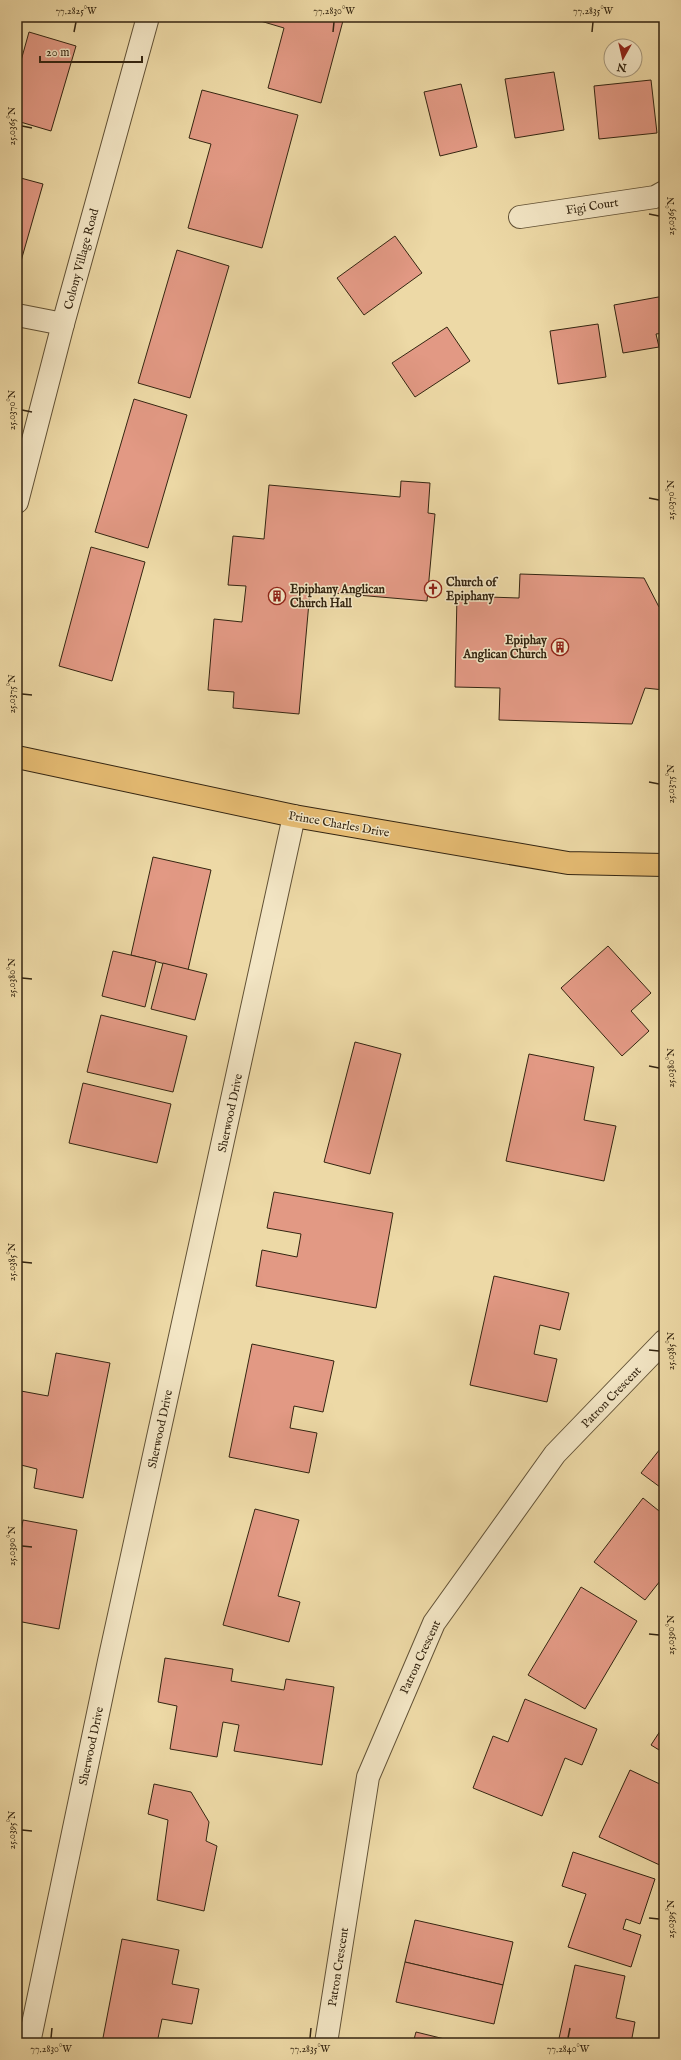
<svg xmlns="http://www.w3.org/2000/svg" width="681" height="2060" viewBox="0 0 681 2060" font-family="'IM FELL English',serif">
<rect width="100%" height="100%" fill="#edd9a6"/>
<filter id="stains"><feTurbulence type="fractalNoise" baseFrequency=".005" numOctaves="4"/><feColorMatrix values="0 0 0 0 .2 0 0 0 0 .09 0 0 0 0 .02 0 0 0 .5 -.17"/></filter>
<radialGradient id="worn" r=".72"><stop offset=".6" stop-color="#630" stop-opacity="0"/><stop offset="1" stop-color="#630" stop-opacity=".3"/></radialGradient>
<!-- building -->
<g fill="#e29984" stroke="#342511">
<path d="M247,17H344L321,103L268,88L284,28Z"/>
<path d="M29,32L76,46L51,131L17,121V75Z"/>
<path d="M554,72L564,130L515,138L505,79Z"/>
<path d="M651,80L657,133L599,139L594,86Z"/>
<path d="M461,84L477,147L440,156L424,92Z"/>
<path d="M202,90L298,115L262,248L188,228L211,144L189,138Z"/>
<path d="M17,177L43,184L17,275Z"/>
<path d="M395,236L422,273L364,315L337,278Z"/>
<path d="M177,250L229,266L190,398L138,383Z"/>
<path d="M664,296V333L656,334L659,347L623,353L614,305Z"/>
<path d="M598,324L606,377L558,384L550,331Z"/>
<path d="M447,327L470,361L415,397L392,363Z"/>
<path d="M134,399L187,415L148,548L95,532Z"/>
<path d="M401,481L430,483L428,513L435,514L427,601L310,591L299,714L233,708L234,692L208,690L214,619L242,622L246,586L228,585L233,536L264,539L269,485L400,497Z"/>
<path d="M91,547L145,562L112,681L59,666Z"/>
<path d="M520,574L644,578L659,607H664V690L645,688L632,724L499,720L500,688L455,687L457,596L519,598Z"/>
<path d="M153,857L211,870L188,970L131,955Z"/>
<path d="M608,946L651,993L631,1011L649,1031L622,1056L561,988Z"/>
<path d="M113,951L156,961L145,1007L102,996Z"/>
<path d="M163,963L207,974L195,1020L151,1009Z"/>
<path d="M101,1015L187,1036L173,1092L87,1072Z"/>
<path d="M355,1042L401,1054L370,1174L324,1162Z"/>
<path d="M529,1054L594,1067L584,1120L616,1126L604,1181L506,1161Z"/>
<path d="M83,1083L171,1104L157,1163L69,1143Z"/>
<path d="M274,1192L393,1213L376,1308L256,1286L262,1250L297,1257L301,1234L267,1228Z"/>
<path d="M494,1276L569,1293L560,1330L540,1325L534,1354L557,1359L547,1402L470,1385Z"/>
<path d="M252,1344L334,1361L323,1412L294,1406L290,1428L317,1433L309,1473L229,1457Z"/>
<path d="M56,1353L110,1363L83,1498L34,1488L37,1469L17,1464V1413L21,1391L48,1396Z"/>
<path d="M664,1444V1490L641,1473Z"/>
<path d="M643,1498L664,1515V1576L645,1600L594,1562Z"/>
<path d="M255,1509L299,1520L278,1596L300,1602L289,1642L223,1625Z"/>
<path d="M23,1520L77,1530L59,1629L17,1621V1555Z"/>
<path d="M581,1587L637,1621L585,1709L528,1675Z"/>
<path d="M165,1658L233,1669L231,1681L284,1690L286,1679L334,1687L322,1765L234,1751L239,1725L223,1722L217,1757L170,1749L177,1706L158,1702Z"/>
<path d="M525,1699L597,1729L582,1765L565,1758L542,1816L473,1788L493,1736L508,1742Z"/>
<path d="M664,1725V1753L651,1745Z"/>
<path d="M630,1770L664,1786V1867L599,1837Z"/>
<path d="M154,1784L191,1792L209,1822L206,1841L217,1846L204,1911L157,1900L168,1820L148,1814Z"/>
<path d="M573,1852L655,1879L640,1924L626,1919L623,1929L641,1935L631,1967L568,1947L586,1894L562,1886Z"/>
<path d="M415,1920L513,1942L503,1985L405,1962Z"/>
<path d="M122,1939L179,1950L172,1984L199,1989L192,2024L162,2019L157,2043H102Z"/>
<path d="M405,1962L503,1985L494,2024L396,2002Z"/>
<path d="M575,1965L625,1976L616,2018L635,2022L631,2043H558Z"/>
<path d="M416,2032L461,2043H413Z"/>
</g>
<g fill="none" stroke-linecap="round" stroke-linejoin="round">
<defs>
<g id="minor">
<path d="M520,217L655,197L664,192"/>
<path d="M17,315L63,324"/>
<path d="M17,502L63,324L148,17"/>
<path d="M29,2043L109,1661L294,816"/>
<path d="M326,2043L368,1777L434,1623L555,1454L664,1341"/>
</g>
<path id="highway" d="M17,757L294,816L568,863L664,865"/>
</defs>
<!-- minor casing -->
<use href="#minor" stroke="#625236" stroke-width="24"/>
<!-- highway casing -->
<use href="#highway" stroke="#342511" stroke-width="24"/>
<!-- minor -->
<use href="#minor" stroke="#f3e6c5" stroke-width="22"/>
<!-- highway -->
<use href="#highway" stroke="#e6bc73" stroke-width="22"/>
</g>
<!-- ticks -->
<path fill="none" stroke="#342511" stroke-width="1.5" d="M74,32L76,22M333,32L334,22M592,32L593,22M22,126L32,128M649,214L659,216M22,410L32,412M649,498L659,500M22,694L32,695M649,782L659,784M22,978L32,979M649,1066L659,1068M22,1262L32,1263M649,1350L659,1351M22,1546L32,1547M649,1634L659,1635M22,1830L32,1831M649,1918L659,1919M51,2038L52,2028M310,2038L311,2028M568,2038L570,2028"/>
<!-- icons -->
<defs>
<symbol id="church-ring" viewBox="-11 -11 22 22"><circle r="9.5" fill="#f3e6c5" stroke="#8f2418" stroke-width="1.5"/><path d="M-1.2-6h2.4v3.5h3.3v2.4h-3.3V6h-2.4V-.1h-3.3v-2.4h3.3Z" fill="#8f2418"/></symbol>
<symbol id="building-ring" viewBox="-11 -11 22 22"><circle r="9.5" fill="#f3e6c5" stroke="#8f2418" stroke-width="1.5"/><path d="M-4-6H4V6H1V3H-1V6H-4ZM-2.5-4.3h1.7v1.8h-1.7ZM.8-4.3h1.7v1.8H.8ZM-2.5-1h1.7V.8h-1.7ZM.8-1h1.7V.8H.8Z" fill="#8f2418"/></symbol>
</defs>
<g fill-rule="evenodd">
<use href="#church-ring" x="423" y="579" width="20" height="20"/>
<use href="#building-ring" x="267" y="586" width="20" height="20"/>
<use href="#building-ring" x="550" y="637" width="20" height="20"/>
</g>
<g text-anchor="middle" stroke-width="3" stroke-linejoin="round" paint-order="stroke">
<!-- street labels -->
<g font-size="12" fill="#342511" stroke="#f3e6c5">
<text transform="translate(592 206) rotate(-9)" y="4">Figi Court</text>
<text transform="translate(81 259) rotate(-75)" y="4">Colony Village Road</text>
<text transform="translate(339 824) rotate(10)" y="4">Prince Charles Drive</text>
<text transform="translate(230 1113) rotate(-78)" y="4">Sherwood Drive</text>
<text transform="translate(611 1397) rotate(-46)" y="4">Patron Crescent</text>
<text transform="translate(160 1429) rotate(-78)" y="4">Sherwood Drive</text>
<text transform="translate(420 1657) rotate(-65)" y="4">Patron Crescent</text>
<text transform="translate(91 1746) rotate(-78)" y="4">Sherwood Drive</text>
<text transform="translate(338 1967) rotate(-81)" y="4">Patron Crescent</text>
</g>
<!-- poi labels -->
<g font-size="12" font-weight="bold" fill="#342511" stroke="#f3e6c5" text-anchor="start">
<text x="446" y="586">Church of<tspan x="446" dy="14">Epiphany</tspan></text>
<text x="290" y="593">Epiphany Anglican<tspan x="290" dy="14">Church Hall</tspan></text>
<text x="547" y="644" text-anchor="end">Epiphay<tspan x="547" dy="14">Anglican Church</tspan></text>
</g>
</g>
<!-- margin -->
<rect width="681" height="2060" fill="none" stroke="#edd9a6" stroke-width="44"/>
<!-- north arrow -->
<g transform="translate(623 58) rotate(188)"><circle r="19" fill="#f3e6c5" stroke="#a7997d"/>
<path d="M0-3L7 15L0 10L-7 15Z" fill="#8f2418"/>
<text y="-6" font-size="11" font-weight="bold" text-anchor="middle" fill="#342511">N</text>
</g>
<!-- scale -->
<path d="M40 56v6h102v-6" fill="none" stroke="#342511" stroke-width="2"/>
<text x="46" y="56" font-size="12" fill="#342511" stroke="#f3e6c5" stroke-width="3" paint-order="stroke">20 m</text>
<rect x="22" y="22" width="637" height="2016" fill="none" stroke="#342511" stroke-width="1.5"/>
<g font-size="10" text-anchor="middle" fill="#342511">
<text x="76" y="14">77.2825°W</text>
<text x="334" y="14">77.2830°W</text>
<text x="593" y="14">77.2835°W</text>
<text transform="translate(11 126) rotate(-90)" y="4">25.0365°N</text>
<text transform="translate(670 216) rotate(-90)" y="4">25.0365°N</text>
<text transform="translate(11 410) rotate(-90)" y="4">25.0370°N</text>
<text transform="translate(670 500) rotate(-90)" y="4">25.0370°N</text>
<text transform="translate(11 694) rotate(-90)" y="4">25.0375°N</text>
<text transform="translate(670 784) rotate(-90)" y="4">25.0375°N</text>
<text transform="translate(11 978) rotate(-90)" y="4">25.0380°N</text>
<text transform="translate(670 1068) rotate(-90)" y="4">25.0380°N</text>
<text transform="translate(11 1262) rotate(-90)" y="4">25.0385°N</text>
<text transform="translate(670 1351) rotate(-90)" y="4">25.0385°N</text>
<text transform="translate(11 1546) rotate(-90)" y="4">25.0390°N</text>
<text transform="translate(670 1635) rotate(-90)" y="4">25.0390°N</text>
<text transform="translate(11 1830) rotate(-90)" y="4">25.0395°N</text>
<text transform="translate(670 1919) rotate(-90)" y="4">25.0395°N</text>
<text x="51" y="2052">77.2830°W</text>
<text x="310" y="2052">77.2835°W</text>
<text x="568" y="2052">77.2840°W</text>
</g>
<rect width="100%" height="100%" filter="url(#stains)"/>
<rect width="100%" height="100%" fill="url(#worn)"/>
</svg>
